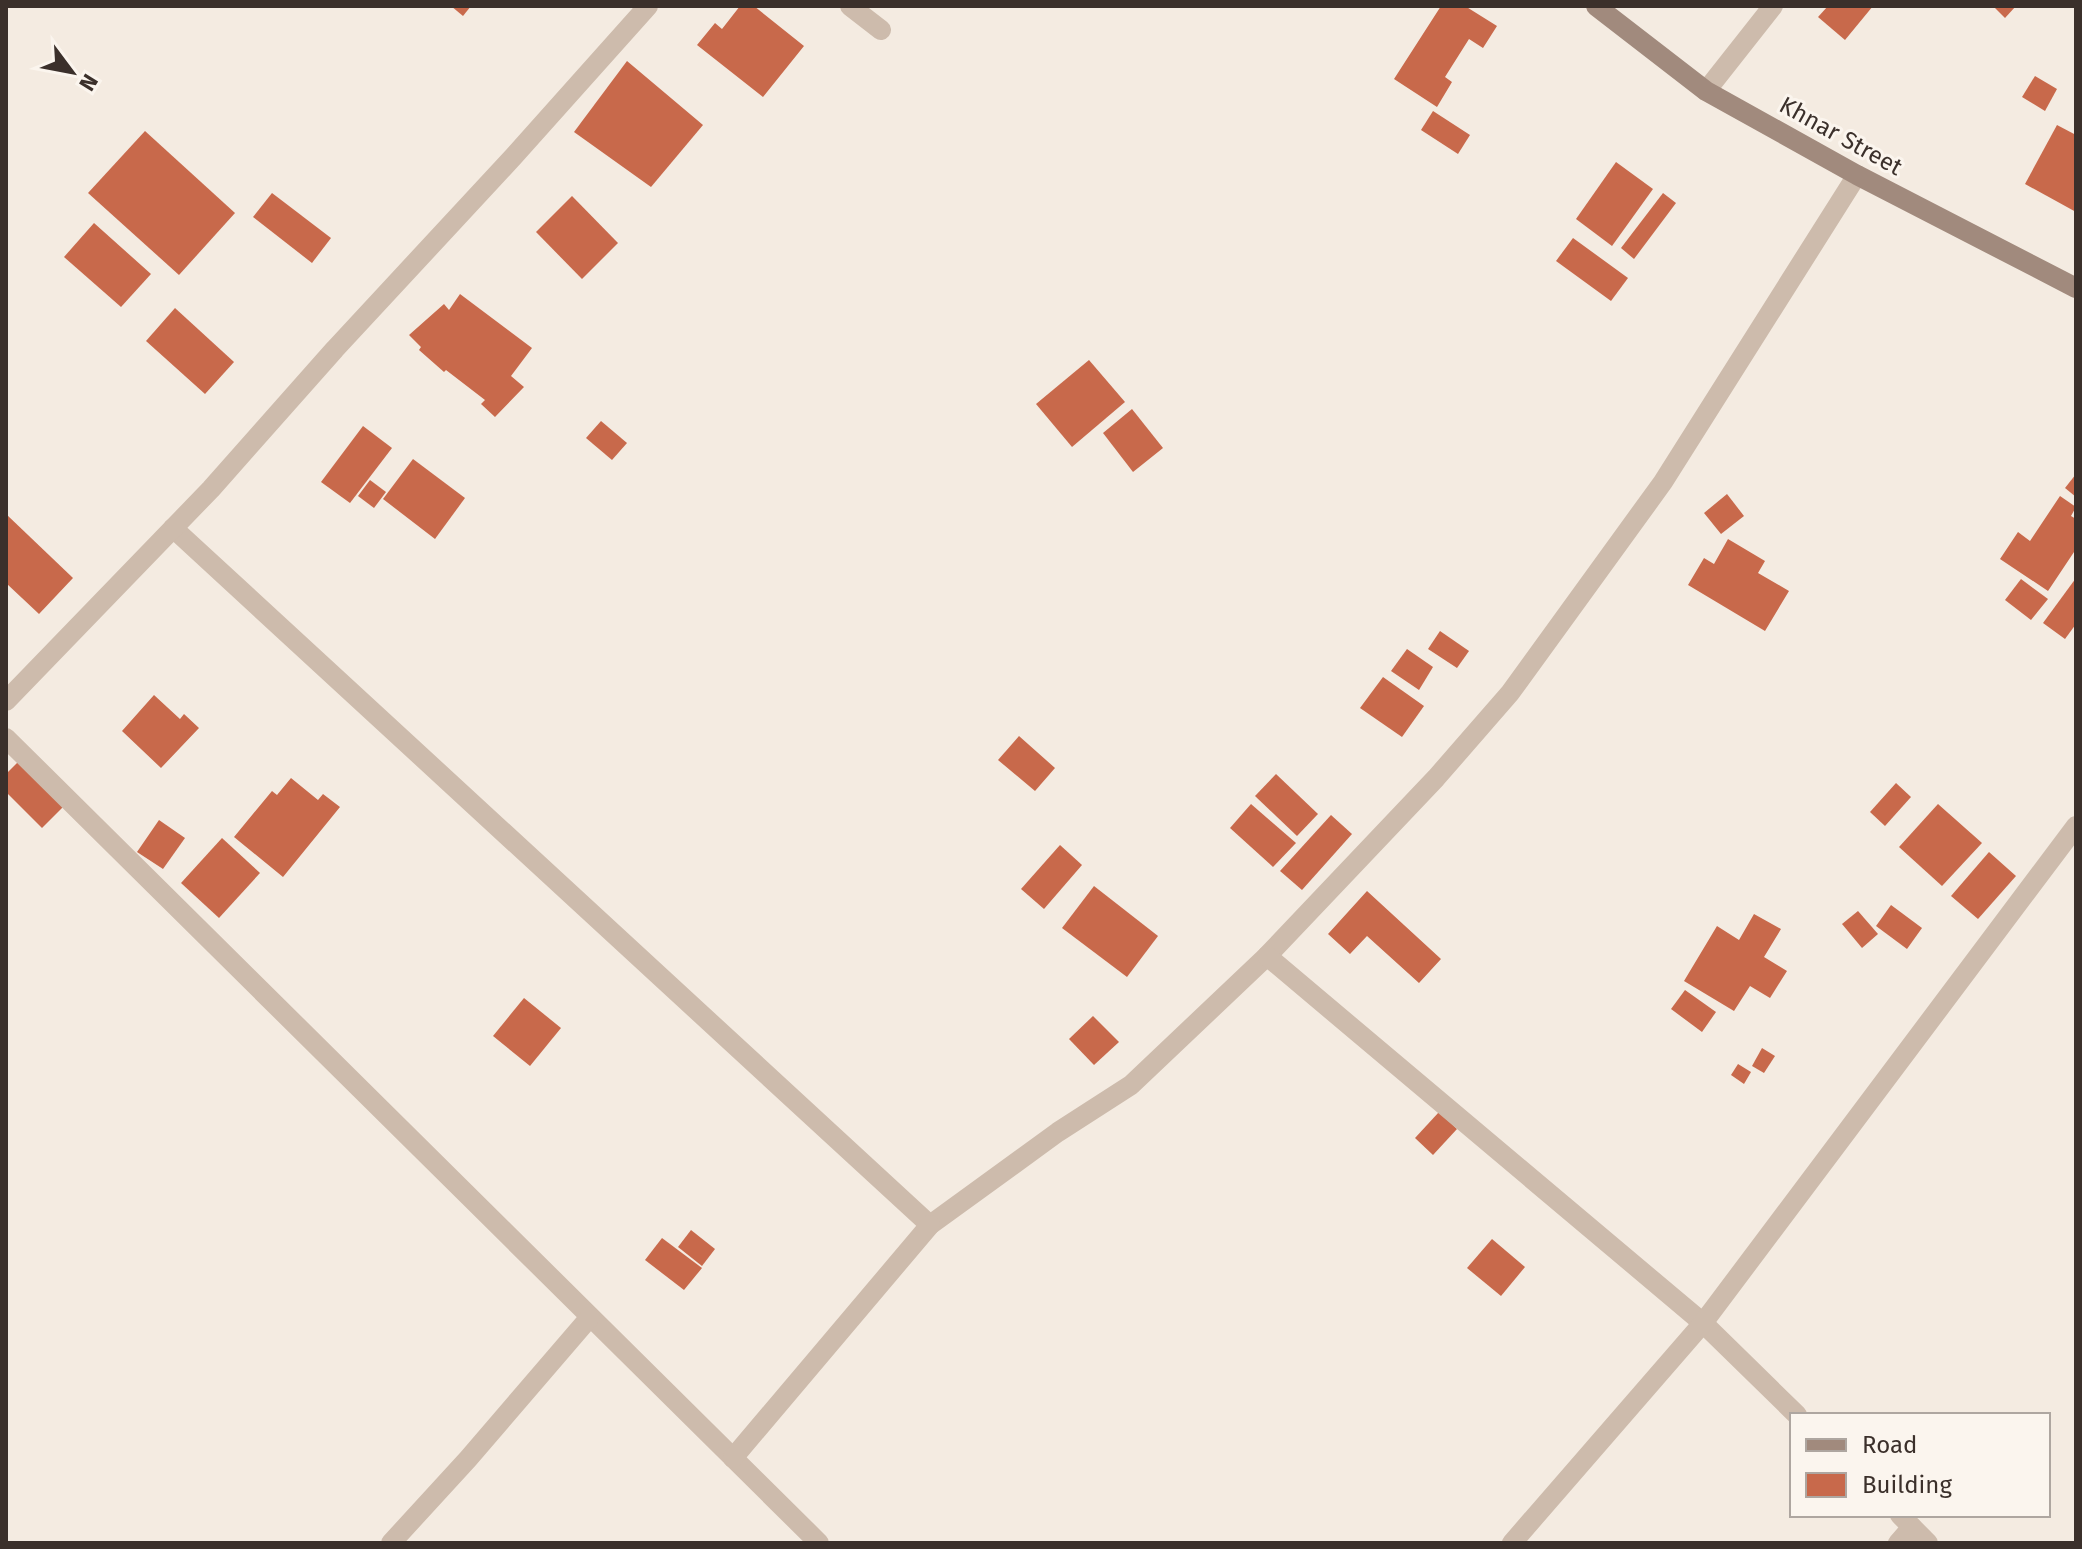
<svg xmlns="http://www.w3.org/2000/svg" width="2082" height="1549" viewBox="0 0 2082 1549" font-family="'Fira Sans',sans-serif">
<rect width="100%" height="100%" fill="#f4ebe1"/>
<!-- building -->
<g fill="#c8694b">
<path d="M451,6H471L463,16Z"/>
<path d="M740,6H754L804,46L763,97L697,45L715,23L722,29Z"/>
<path d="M1441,6H1465L1497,26L1483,48L1469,39L1445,77L1452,82L1437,107L1394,79Z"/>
<path d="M1828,6H1873L1845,40L1818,17Z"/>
<path d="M1993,6H2016L2005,18Z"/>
<path d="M627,61L703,125L651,187L574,132Z"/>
<path d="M2035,76L2057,89L2045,111L2022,97Z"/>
<path d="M1433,111L1470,135L1458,154L1421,130Z"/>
<path d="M2057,125L2076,135V212L2025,184Z"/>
<path d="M145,131L235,213L179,275L88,193Z"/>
<path d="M1616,162L1653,189L1612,246L1576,219Z"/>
<path d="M272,193L331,238L312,263L253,217Z"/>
<path d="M1663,193L1676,203L1634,259L1621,248Z"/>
<path d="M572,196L618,243L582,279L536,232Z"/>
<path d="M94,223L151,274L121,307L64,257Z"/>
<path d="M1573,238L1628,278L1611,301L1556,261Z"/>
<path d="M460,294L532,348L511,376L524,387L495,417L481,404L485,400L446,370L444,372L419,350L421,347L409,335L444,304L449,310Z"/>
<path d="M175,308L234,362L205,394L146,341Z"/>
<path d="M1089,360L1125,402L1072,447L1036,404Z"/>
<path d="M1132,409L1163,448L1133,472L1103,433Z"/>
<path d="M601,421L627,443L612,460L586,438Z"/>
<path d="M363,426L392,448L350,503L321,482Z"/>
<path d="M413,459L465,498L435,539L383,499Z"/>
<path d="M2076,474V497L2065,488Z"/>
<path d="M370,480L386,492L374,508L358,496Z"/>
<path d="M1727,494L1744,516L1721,534L1704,513Z"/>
<path d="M2060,496L2076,507L2071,516L2076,519V549L2048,591L2000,559L2018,532L2030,541Z"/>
<path d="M6,514L73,578L39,614L6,583Z"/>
<path d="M1728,539L1765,561L1758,573L1789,591L1765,631L1688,585L1704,558L1714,564Z"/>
<path d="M2076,578V624L2065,639L2043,623Z"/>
<path d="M2021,579L2048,599L2031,620L2005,600Z"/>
<path d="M1440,631L1469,651L1457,668L1428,649Z"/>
<path d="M1407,649L1433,667L1419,690L1391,671Z"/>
<path d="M1383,677L1424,706L1402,737L1360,708Z"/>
<path d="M154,695L180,719L184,714L199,728L161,768L122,731Z"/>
<path d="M1019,736L1055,768L1035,791L998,760Z"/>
<path d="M18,762L63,807L42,828L6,792V774Z"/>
<path d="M1276,774L1318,814L1297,836L1255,796Z"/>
<path d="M291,778L318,800L323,794L340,807L283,877L234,837L272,791L277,795Z"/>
<path d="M1896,783L1911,797L1885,826L1870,812Z"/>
<path d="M1251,804L1296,843L1273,867L1230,828Z"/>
<path d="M1938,804L1982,843L1942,886L1899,847Z"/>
<path d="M1331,815L1352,834L1302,890L1280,871Z"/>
<path d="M159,820L185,838L163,869L137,852Z"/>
<path d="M222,838L260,873L219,918L181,883Z"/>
<path d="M1060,845L1082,865L1044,909L1021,889Z"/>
<path d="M1989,852L2016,876L1978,919L1951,896Z"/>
<path d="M1094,886L1158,936L1127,977L1062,928Z"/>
<path d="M1367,891L1441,959L1419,983L1367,936L1350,954L1328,934Z"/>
<path d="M1891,905L1922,928L1907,949L1876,926Z"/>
<path d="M1858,911L1878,934L1862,948L1842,924Z"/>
<path d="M1754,914L1781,929L1764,957L1787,971L1770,998L1750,986L1734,1011L1684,981L1717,926L1739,940Z"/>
<path d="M1685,990L1716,1012L1702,1032L1671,1009Z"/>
<path d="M524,998L561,1028L530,1066L493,1036Z"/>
<path d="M1093,1016L1119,1042L1094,1065L1069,1039Z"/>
<path d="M1762,1048L1775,1056L1764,1073L1752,1066Z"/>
<path d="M1738,1064L1751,1072L1744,1084L1731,1075Z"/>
<path d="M1439,1112L1457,1129L1433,1155L1415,1138Z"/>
<path d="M691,1230L715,1249L702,1266L678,1247Z"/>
<path d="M662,1238L702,1268L684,1290L645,1260Z"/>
<path d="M1492,1239L1525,1267L1501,1296L1467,1268Z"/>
</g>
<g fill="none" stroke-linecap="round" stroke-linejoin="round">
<!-- lane -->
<path stroke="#cdbbac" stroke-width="20" d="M1706,91L1773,6"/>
<!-- street -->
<g stroke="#cdbbac" stroke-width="20">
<path d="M850,6L881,30"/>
<path d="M173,528L930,1225L1058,1132L1131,1085L1267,956L1436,778L1510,693L1663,482L1857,175"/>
<path d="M6,701L211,489L335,349L514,156L648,6"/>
<path d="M6,738L819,1543"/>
<path d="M1267,956L1703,1323L1797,1415"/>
<path d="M733,1458L930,1225"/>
<path d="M1900,1515L1928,1543"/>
<path d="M391,1543L468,1459L590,1317"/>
<path d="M1512,1543L1703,1323L2076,826"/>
<path d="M1898,1543L1912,1527"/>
</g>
<!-- secondary -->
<path stroke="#a18a7d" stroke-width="20" d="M1596,6L1706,91L1857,175L2076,288"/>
</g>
<g text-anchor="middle" stroke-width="6" stroke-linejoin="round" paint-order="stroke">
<!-- street labels -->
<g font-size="24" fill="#3b302b" stroke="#fbf5ee">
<text transform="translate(1841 136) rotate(29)" y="8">Khnar Street</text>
</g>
</g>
<!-- border -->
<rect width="2082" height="1549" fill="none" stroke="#3b302b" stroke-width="16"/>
<!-- legend -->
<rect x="1790" y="1413" width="260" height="104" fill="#fbf5ee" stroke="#aea6a0" stroke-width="2"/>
<rect x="1806" y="1439" width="40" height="12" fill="#a18a7d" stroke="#aea6a0" stroke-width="2"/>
<text x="1862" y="1453" font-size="24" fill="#3b302b">Road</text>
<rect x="1806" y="1473" width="40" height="24" fill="#c8694b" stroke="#aea6a0" stroke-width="2"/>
<text x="1862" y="1493" font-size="24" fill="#3b302b">Building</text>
<!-- north arrow -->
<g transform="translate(72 72) rotate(122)" stroke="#fbf5ee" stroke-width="6" paint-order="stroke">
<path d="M0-6L14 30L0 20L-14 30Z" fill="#3b302b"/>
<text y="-12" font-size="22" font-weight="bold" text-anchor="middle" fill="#3b302b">N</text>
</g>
</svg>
